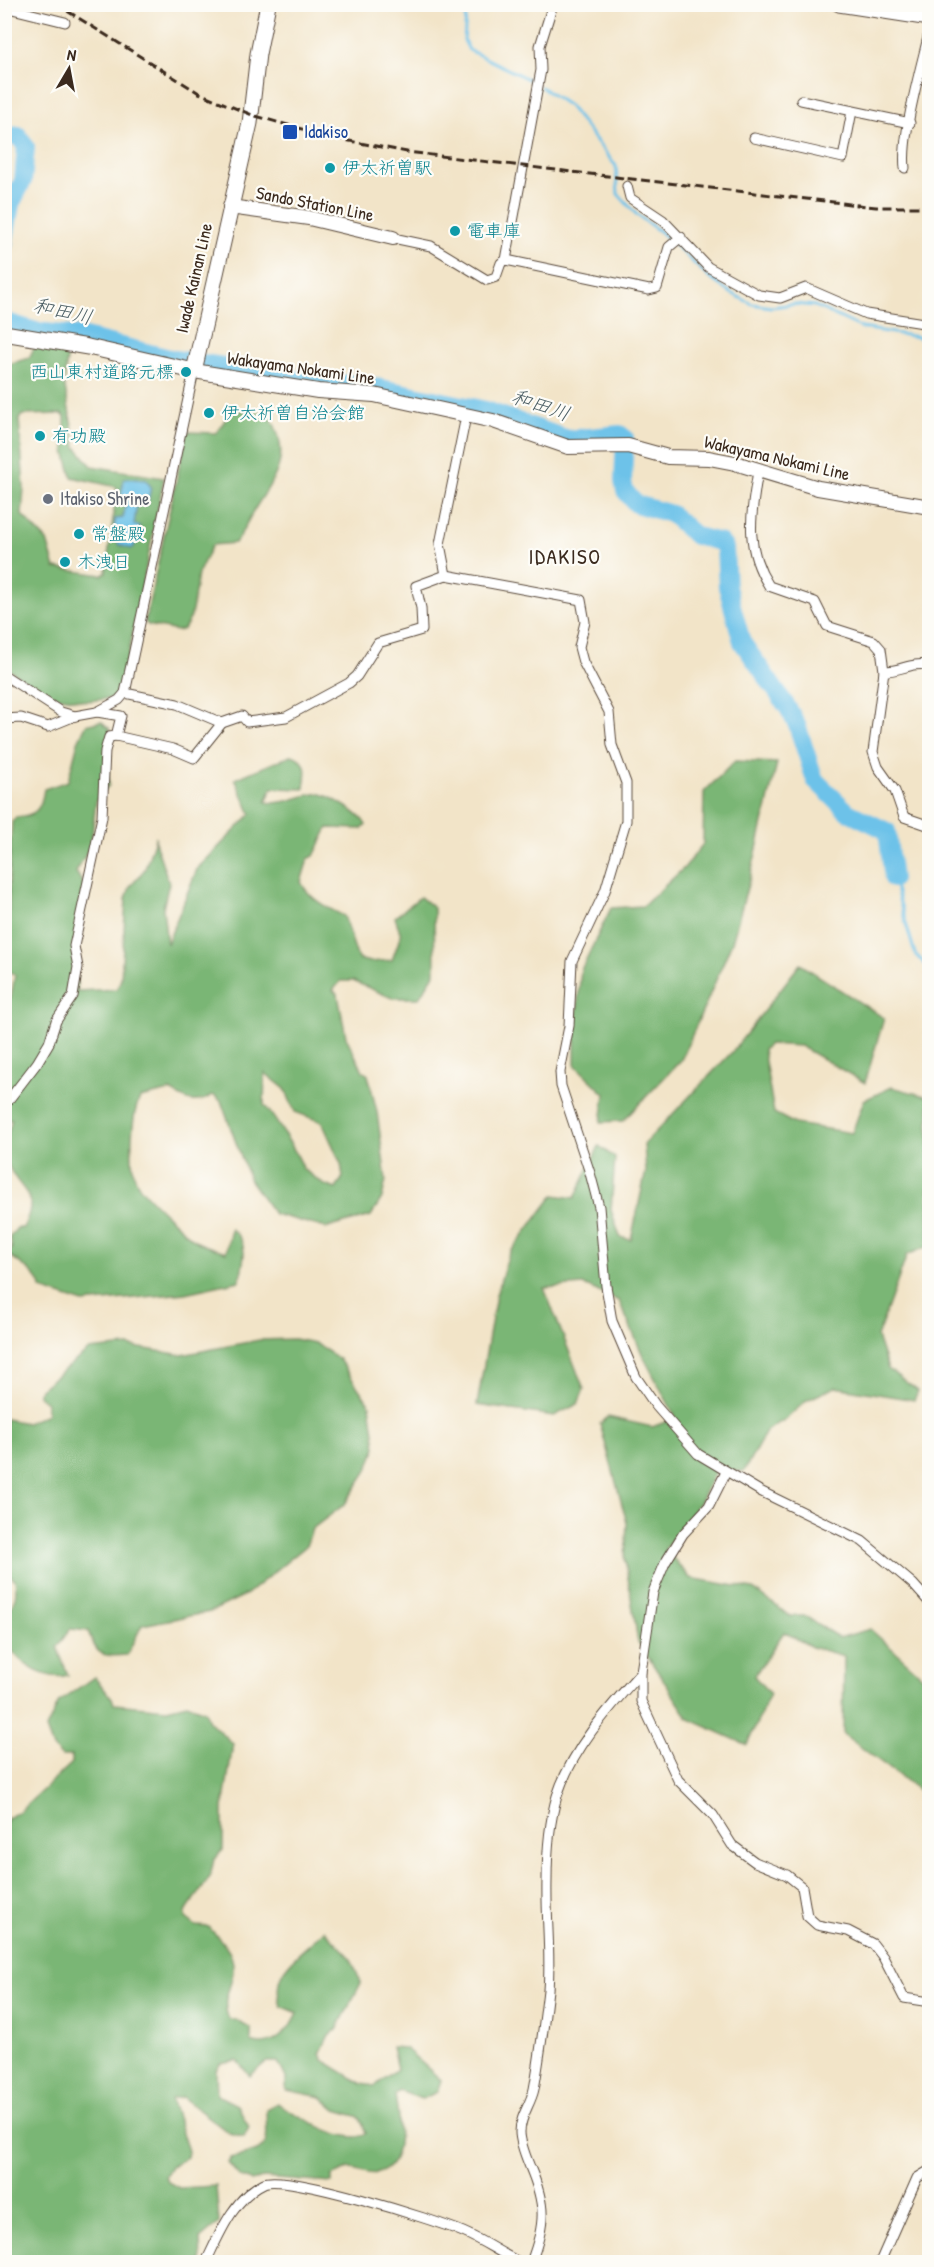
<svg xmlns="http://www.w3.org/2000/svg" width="934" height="2267" viewBox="0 0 934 2267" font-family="'Patrick Hand','Klee One',sans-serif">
<rect width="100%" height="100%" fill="#fdfcf7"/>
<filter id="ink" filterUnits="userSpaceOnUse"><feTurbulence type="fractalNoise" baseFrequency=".0167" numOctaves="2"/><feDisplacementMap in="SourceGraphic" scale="12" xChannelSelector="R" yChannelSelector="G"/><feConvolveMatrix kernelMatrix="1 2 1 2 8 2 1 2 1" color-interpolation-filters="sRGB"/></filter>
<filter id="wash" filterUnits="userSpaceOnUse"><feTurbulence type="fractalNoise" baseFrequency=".008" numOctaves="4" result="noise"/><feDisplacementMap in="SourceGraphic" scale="24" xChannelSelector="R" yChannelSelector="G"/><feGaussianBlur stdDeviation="1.35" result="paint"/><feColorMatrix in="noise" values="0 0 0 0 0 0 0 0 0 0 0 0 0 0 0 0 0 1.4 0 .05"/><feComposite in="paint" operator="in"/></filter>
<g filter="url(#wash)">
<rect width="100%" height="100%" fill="#f2e4c8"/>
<!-- forest -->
<g fill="#7ab674" stroke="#5a7049" stroke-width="1.5" fill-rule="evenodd">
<path d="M35,346L68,351L64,383L76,447L92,466L164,478L121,691L116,698L86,701L48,695L5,667V365L29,358ZM62,414L65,417V451L72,477L117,487L106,572L102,575L55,568L47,541L22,515L24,488L19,419L22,415Z"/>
<path d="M232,410L260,412L270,416C292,456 277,474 256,507C248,519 244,531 235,543L212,545L198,574L191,617L184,629L177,631L148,625L145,622L187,432L216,433Z"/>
<path d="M101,721L110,729L107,755L109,785L96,801L91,845L76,872L84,885L76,964L77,991L117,989L121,979L126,899L130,887L145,869L156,836L155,842L169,883L163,908L167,944L197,869L251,814L235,779L292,755C310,761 306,773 304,789L272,788L266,802C286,806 307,791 321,794C332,797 361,814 366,825L362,829L328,828L314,856L308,859L301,882C309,899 328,908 344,916L358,959L370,962L392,960L401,935L395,917L420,897L434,908L435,973L419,998H392L353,981H341L333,990L338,995L346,1037L363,1071L368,1075L377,1112L386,1180L382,1198L371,1216L326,1228L274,1214L249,1179L221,1101L213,1095C195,1107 186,1100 170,1091L140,1098C131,1116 128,1167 138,1184C144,1195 189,1237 199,1243C207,1247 217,1249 226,1252L231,1229C250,1242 244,1262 239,1281L185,1293L84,1303L41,1289C42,1277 15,1260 5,1252L12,1249L10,1237L17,1228H23C41,1191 21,1195 8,1165C0,1150 8,1134 12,1119L5,1121V1006L11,997L15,975L5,969L4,945L8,939C9,900 9,861 12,822L16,817C37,816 41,809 44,789L68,781L78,742L86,725ZM265,1073L285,1089L295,1112L322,1122L341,1164L343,1177L336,1189L325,1185L303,1169C303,1162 271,1112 264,1105Z"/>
<path d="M735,761L777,763L752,870L732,942L708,999L681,1060L623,1121L601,1122L605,1094L575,1065V1031L581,970L611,908L643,906L685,867L703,844L704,792Z"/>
<path d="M800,964L884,1018L865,1083L800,1046L769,1044L763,1050L774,1113L795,1124L852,1133L864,1100L892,1087L929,1097V1246L907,1255L877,1337L888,1369L918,1391L914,1400L835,1387L807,1400L786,1419L767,1430L744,1471L715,1472L699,1503L665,1549L690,1578L753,1589L790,1616H805L839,1638L870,1629L929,1682V1798L843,1734L844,1656L812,1647L784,1632L754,1676L770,1694L747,1745L689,1719L638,1642L625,1559L627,1523L600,1424L608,1417L652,1427L676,1418L643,1356L619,1301L584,1285L544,1288L584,1389L578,1404L554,1416L477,1405L496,1295L509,1254L554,1195L575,1198L599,1146L615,1158L611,1210L620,1237L631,1240L646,1171L644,1144L733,1051Z"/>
<path d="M294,1339L315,1343L338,1358L370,1405L376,1447L368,1469L345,1504L312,1529L306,1546L247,1594L210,1612L142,1625L127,1655C101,1657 97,1656 88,1631L70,1629L57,1647L68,1675C40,1684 0,1651 4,1624C8,1606 19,1604 15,1580L5,1572V1419L27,1423L47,1414L46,1402L38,1395L40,1389L89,1350L128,1346L182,1355L259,1340Z"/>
<path d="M94,1677L112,1698L114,1704L167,1709L187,1704L205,1711L209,1721L233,1744L223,1808V1850L214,1859L210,1877L186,1912V1918L196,1926L209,1927C218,1938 233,1950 233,1966C234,1990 219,1994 229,2020H236L251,2029V2042C273,2050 289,2031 298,2013L281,2006C268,1968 302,1955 324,1930L350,1957L361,1983L337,2029L328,2037L320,2054L323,2060L362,2084L375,2086L397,2069L392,2047L405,2048L441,2080L437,2092L422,2099L399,2091L395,2095C398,2115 407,2166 378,2173C369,2176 359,2169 350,2169C344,2170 337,2174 332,2176V2183L263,2178L251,2181L240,2177L228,2163L231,2158C272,2149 267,2149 266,2109L277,2103C294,2113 347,2147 366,2134L360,2117L336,2110L321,2097L286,2090V2078L278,2062H266L250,2076L237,2061L220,2064L216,2070L217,2095L237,2105L249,2127L244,2137L229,2133L182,2097L171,2099L188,2151L187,2157L171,2166L165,2176L168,2182L179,2188L216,2186L219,2223L200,2239L201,2262H5V1824L7,1818L19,1812L72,1763V1756H62L53,1748L46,1729L59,1702Z"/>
</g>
<!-- water -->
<path fill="#6dc2e9" stroke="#547684" stroke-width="1.5" d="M127,478L146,480L151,487L147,505L137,504L134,525L140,526L134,547L131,549L119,545L114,535L115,519L123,518L126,503L121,494L124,479Z"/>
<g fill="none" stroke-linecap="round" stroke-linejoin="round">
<!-- stream -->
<g stroke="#6dc2e9" stroke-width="3">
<path d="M467,4L464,40L469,50L536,83"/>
<path d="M541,87L569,106L616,166L618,194L637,215L667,237L708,277L731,293L752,304L771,307L795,304L815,306L862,328L930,339"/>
<path d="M893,879L915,954L930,969"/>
<path d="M930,1013V1016"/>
</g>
<!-- river -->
<g stroke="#6dc2e9" stroke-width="18">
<path d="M4,138L18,135L26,147L23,181L11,204L4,245"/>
<path d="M4,321L36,331L81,336L174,359L265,372L312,383L362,384L486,410L568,439L620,434L625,438L623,481L625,491L636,504L671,514L696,536L720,542L725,548L727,587L742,642L788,708L797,725L815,780L848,812L887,831L893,879"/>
</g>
</g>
</g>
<g filter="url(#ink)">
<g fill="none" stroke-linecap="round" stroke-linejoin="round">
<defs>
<g id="street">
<path d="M4,7L65,22"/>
<path d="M801,100L910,123"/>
<path d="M754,138L843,158L852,111"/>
<path d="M905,168C901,135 922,64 930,29"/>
<path d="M627,186L630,198L663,220L708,267L759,295L780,298L806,288L866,314L930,324"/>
<path d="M393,238L431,246L487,280L496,277L501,263L506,260L541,70L540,46L553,4"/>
<path d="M506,260L649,290L657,288L669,247L681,237"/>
<path d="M758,471C751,514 744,547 769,586L815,602L827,626L874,641L881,649L884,671L873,752L878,767L895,791L904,817L930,826"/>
<path d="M446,575L440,544L466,416"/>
<path d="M884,671C903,671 909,662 930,665"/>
<path d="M4,675L61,712L75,716L97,712L121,716L116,736L109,737L105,751L102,817L74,946L78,967L73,996L56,1021L49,1043L37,1063L4,1106"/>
<path d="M125,693L177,704L222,723L242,716L247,722L286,717L349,683L357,676L378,643L422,630L421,608L416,586L446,575L581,600L585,622L579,647L583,662L609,712L612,745L626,783V821L605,891L572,961L569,1026L560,1072L561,1086L590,1173L599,1207L606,1286L612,1321L636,1377L656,1406L698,1454L760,1491L862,1541L913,1584L930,1603"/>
<path d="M97,712L119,700L125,693L194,371"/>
<path d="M4,719L21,718L48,727L75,716"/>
<path d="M116,736L173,749L194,758L222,723"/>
<path d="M726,1472L709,1506L683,1534L665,1563L653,1592L641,1672V1701L678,1780L713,1815L732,1845L755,1862L787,1875L802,1887L807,1916L817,1925L848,1931L873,1944L883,1957L904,1998L930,2002"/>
<path d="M206,2262C219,2235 234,2197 264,2183C286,2173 435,2220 463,2232C482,2240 500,2253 519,2262"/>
<path d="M531,2262C546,2223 546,2205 530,2167C526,2157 520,2143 520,2132C520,2116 531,2104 534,2089C540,2057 544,2023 548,1990C551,1953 546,1918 547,1881C547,1853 549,1823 557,1796C572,1749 609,1708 641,1672"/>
<path d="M880,2262L917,2178L930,2170"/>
</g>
<g id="secondary">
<path d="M230,207L309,218L393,238"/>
<path d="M194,371L318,391L374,395L493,421L568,447L628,446L668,457L709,458L735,463L818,488L930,507"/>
</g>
<g id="primary">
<path d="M839,4L930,18"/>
<path d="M4,333L88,347L194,371L250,123L258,54L268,4"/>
</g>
</defs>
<!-- street casing -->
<use href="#street" stroke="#564638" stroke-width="11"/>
<!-- secondary casing -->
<use href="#secondary" stroke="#564638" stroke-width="16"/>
<!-- primary casing -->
<use href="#primary" stroke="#564638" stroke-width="17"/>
<!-- street -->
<use href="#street" stroke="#fff" stroke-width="9"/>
<!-- secondary -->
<use href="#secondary" stroke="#fff" stroke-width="14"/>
<!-- primary -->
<use href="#primary" stroke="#fff" stroke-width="15"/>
<!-- rail -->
<path stroke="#3b2a1e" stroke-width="3" stroke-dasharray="9 4.5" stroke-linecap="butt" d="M56,4L199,93L252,115L334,138L407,152L572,172L876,207H930"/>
</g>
</g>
<!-- markers -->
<rect fill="#1a4fb4" stroke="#fdfcf7" stroke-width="2" x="282" y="124" width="16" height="16" rx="3"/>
<g fill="#0f9aa8" stroke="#fdfcf7" stroke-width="2">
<circle cx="330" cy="168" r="6"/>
<circle cx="455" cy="231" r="6"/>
<circle cx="186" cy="372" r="6"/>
<circle cx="209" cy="413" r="6"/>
<circle cx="40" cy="436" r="6"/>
<circle cx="79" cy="534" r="6"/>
<circle cx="65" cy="562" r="6"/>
</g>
<circle fill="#6b7280" stroke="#fdfcf7" stroke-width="2" cx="48" cy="499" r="6"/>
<g text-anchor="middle" stroke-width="4.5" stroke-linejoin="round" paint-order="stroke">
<!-- transit labels -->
<g font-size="18" fill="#164399" stroke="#fdfcf7" text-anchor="start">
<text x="304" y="138">Idakiso</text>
</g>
<!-- culture labels -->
<g font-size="18" fill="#0d838f" stroke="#fdfcf7" text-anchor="start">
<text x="342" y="174">伊太祈曽駅</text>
<text x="467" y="237">電車庫</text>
<text x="174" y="378" text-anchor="end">西山東村道路元標</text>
<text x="221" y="419">伊太祈曽自治会館</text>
<text x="52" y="442">有功殿</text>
<text x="91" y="540">常盤殿</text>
<text x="77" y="568">木洩日</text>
</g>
<!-- street labels -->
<g font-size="18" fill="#3b2a1e" stroke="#fdfcf7">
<text transform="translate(315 204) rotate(11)" y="6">Sando Station Line</text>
<text transform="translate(194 278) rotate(-77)" y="6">Iwade Kainan Line</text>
<text transform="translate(301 368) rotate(8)" y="6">Wakayama Nokami Line</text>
<text transform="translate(777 458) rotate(13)" y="6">Wakayama Nokami Line</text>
</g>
<!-- worship labels -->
<g font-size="18" fill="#5b616d" stroke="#fdfcf7" text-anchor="start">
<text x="60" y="505">Itakiso Shrine</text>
</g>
<!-- water labels -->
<g font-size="20" font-style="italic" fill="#4c5f65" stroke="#fdfcf7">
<text transform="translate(63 311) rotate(13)" y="7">和田川</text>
<text transform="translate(541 405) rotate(19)" y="7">和田川</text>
</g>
<!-- quarter labels -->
<g font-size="21" letter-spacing="1.5" fill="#3b2a1e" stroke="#fdfcf7">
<text x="565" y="564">IDAKISO</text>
</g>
</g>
<!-- margin -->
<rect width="934" height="2267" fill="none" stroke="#fdfcf7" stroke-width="24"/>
<!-- north arrow -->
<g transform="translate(69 69) rotate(10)" stroke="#fdfcf7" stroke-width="4.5" paint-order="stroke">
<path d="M0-4.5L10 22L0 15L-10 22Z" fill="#3b2a1e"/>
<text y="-9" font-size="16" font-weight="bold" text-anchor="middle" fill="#3b2a1e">N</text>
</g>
</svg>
